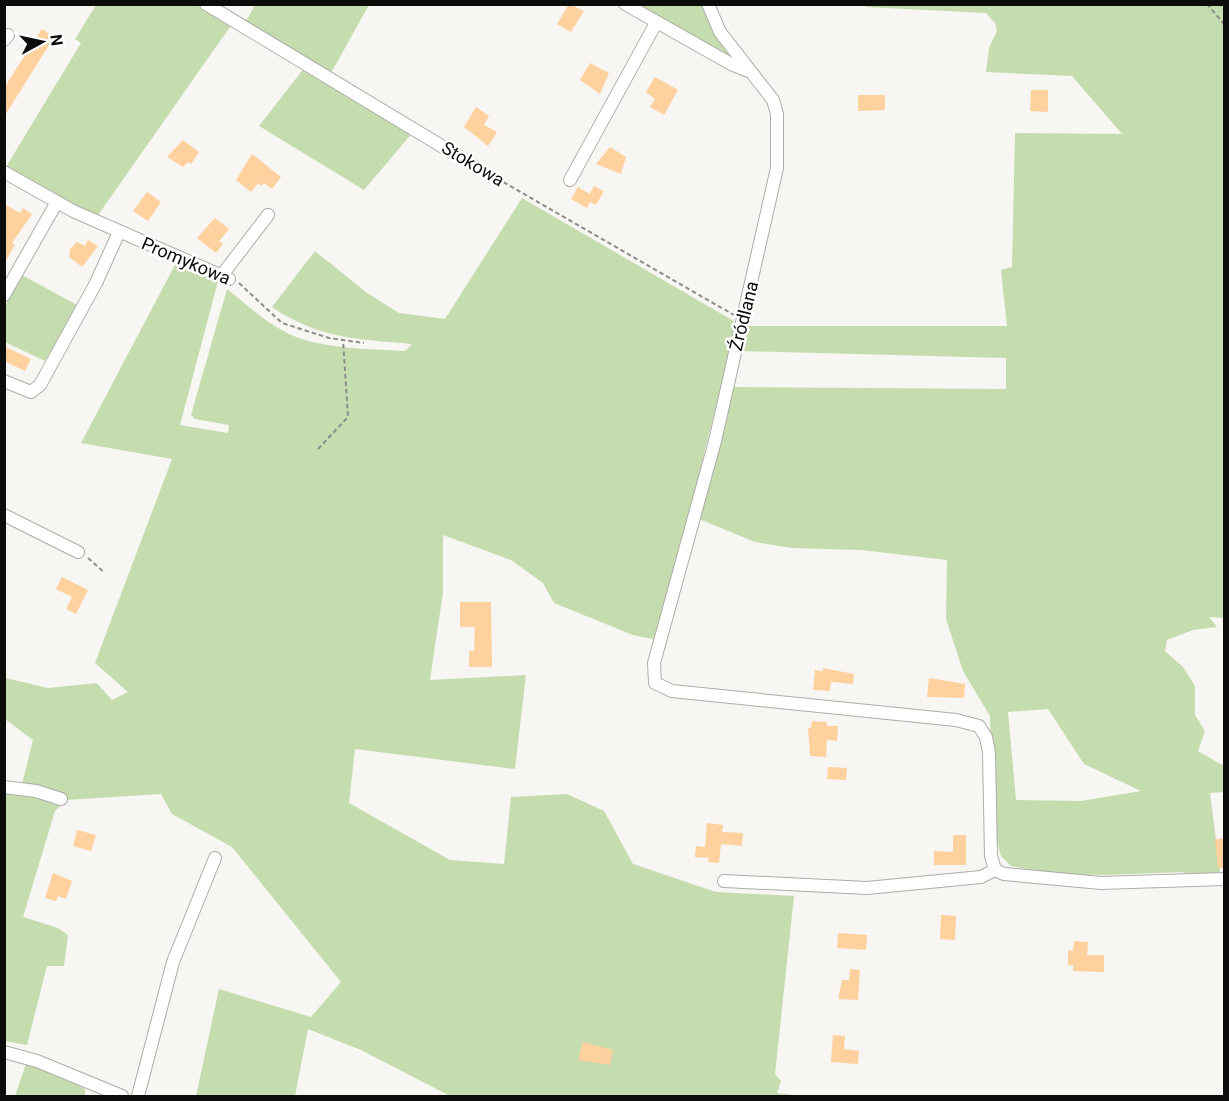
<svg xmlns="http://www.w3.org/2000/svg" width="1229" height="1101" viewBox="0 0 1229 1101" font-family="Roboto,sans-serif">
<rect width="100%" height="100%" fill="#f7f6f2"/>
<!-- green -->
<g fill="#c4dcae" fill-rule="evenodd">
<path d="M96,5H199L232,24L96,218L6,167L81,43L75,39Z"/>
<path d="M255,5H369L331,73L245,23Z"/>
<path d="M636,5H704L738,63Z"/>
<path d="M868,5H1224V618L1209,617L1217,627L1193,630L1167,640L1165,651L1183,667L1195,686V715L1205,731L1198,751L1224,766V792L1210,793L1220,872L1195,876L1182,872L1106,875L1051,874L1011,866L1001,856L994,829L990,716L963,671L946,619L947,560L861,550L792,548L755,542L699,519L730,387L1006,389V358L739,351L744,326H1007L1001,270L1012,267L1015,133L1122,134L1072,76L986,72L989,48L997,31L995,23L986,13L866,7ZM1048,709L1084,764L1141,791L1081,801L1016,800L1008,712Z"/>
<path d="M305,67L413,132L364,190L259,126Z"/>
<path d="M522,198L737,323L657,640L633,635L554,603L543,583L511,560L443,535V592L430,680L526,675L515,769L355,749L349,803L450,860L504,864L511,797L567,794L604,811L633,864L716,892L794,896L775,1074L781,1081L777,1093L802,1096H450L361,1050L308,1029L295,1096H196L219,989L311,1017L341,982L232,847L172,814L161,794L66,800L55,811L23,917L58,928L68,935L64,966H47L27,1045L5,1041V794L20,792L33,740L5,719V678L48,688L97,683L112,700L128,692L95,663L172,459L81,443L176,263L218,281L180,425L228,433L229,425L195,419L191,415L227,289C246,304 264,321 287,333C318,349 370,349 405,351L412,344C357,339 319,339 272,307L315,251L367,293L399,313L445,319Z"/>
<path d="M22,275L77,305L45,361L5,342V306Z"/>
<path d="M27,1061L85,1089V1096H15Z"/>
</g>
<!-- building -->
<g fill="#fed19f">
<path d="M569,4L584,11L571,32L557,24Z"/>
<path d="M42,29L54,37L4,117V88Z"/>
<path d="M590,63L609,73L600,94L580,80Z"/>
<path d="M655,77L678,90L664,115L650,107L655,99L646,92Z"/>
<path d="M1031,90H1048V112L1030,111Z"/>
<path d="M858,95H885V110L858,111Z"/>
<path d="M476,107L489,116L484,125L497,132L488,146L464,127Z"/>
<path d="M183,140L199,152L191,164L188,162L183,167L167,157Z"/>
<path d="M610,147L626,157L621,174L596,164Z"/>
<path d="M252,154L281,177L272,189L264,183L261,186L258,183L251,192L236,180Z"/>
<path d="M594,186L604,191L596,205L590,202L587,208L571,199L578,187L590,194Z"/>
<path d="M147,192L161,202L148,221L133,211Z"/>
<path d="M4,204L20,213L23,208L32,214L12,243L15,245L4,264Z"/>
<path d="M215,218L229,229L219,241L223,244L216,253L197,238Z"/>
<path d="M88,240L98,246L82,267L69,257L70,249L77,242L85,246Z"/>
<path d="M4,346L31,359L25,371L4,361Z"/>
<path d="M62,577L88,590L76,614L66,609L72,597L56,589Z"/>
<path d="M460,602H491L492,667H469V651H474L475,627H460Z"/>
<path d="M823,668L854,674L853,684L831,682L830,691L813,690L815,670L823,671Z"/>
<path d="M929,678L965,684L964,698L927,697Z"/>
<path d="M812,721L827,722V726H838L837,741L827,740L826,757L810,756L808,728H811Z"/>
<path d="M828,767L847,768L846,780L827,779Z"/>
<path d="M707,823L723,825L722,832L743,833L742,846L721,844L719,863L708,862L709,858L695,857L696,846L705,847Z"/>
<path d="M77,830L96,835L91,851L73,846Z"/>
<path d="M953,835H966V865H934V851L953,852Z"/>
<path d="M1224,838V868H1218L1215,839Z"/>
<path d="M53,873L72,881L66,899L58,896L56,901L45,898Z"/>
<path d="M941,915L956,916L955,940L940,939Z"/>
<path d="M838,933L867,935L866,950L837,948Z"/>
<path d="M1074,941L1088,942L1087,955H1104V972L1073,971V965H1068V950L1073,951Z"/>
<path d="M850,969L860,970L858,1000L838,999L842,980H849Z"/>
<path d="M833,1035L845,1036L844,1049L859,1051L858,1064L831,1062Z"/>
<path d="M583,1042L613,1050L610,1065L578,1060Z"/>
</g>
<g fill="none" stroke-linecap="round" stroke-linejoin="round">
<defs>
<g id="minor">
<path d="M206,4L473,165"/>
<path d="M625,4L731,64L748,71"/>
<path d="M708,4L720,32L773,100L777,114V168L715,441L654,663L655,683L672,691L956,720L979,726L986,737L989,753L991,856L995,870L1004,874L1101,883L1224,879"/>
<path d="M4,40L8,35"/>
<path d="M4,172L73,211L229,279"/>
<path d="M570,180L656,23"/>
<path d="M222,275L268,215"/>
<path d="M4,295L57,202"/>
<path d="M4,381L31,392L40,385L96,283L119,232"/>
<path d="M4,515L78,552"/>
<path d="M4,787L36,791L61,799"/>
<path d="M724,881L867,888L981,877L995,870"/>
<path d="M4,1052L37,1061L122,1096"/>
<path d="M138,1096L173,962L215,858"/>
</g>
</defs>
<!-- minor casing -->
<use href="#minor" stroke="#adaca8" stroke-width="14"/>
<!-- path -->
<g stroke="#8c8c89" stroke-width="2" stroke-dasharray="4.5 3" stroke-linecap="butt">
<path d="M1207,4L1224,24"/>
<path d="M484,171L734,315"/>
<path d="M239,283L282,323L329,338L364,343"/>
<path d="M318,449L348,417L343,340"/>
<path d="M88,558L105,573"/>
</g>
<!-- minor -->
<use href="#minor" stroke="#fff" stroke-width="12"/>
</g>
<g text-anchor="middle" stroke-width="5" stroke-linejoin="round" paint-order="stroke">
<!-- street labels -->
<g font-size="18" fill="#0c0c0a" stroke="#fff">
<text transform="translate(473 164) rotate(31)" y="6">Stokowa</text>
<text transform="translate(186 261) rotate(23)" y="6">Promykowa</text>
<text transform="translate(744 316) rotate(-76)" y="6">Źródlana</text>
</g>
</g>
<!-- border -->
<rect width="1229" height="1101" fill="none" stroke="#0c0c0a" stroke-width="12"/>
<!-- north arrow -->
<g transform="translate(42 42) rotate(82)" stroke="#ffffff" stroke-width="4.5" paint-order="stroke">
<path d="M0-4.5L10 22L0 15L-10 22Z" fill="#0c0c0a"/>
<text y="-9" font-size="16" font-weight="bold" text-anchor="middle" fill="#0c0c0a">N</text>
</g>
</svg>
